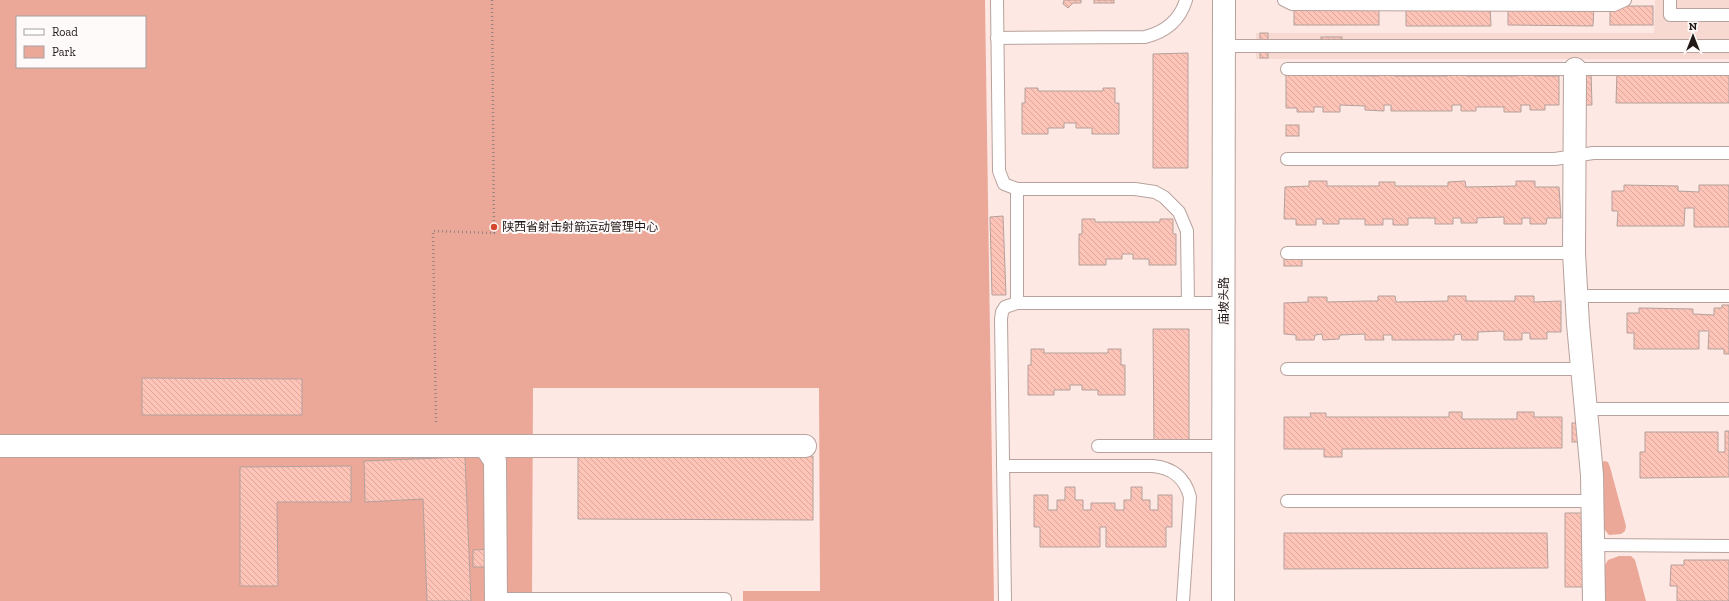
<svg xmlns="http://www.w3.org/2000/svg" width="1729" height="601" viewBox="0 0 1729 601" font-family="'Zilla Slab','Noto Sans SC',serif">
<defs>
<pattern id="building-back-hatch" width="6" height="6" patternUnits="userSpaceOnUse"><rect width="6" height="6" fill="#fdc4b7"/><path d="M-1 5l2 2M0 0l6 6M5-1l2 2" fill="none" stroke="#d9a89d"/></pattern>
</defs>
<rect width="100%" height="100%" fill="#fee8e3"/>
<!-- built -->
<path fill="#f7d9d2" d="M1655,0H1729V59H1256V33H1654Z"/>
<!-- green -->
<g fill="#eba899" fill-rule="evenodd">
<path d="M0,0H985L994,601H743V591H820L819,388H533L532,601H0ZM17,17H145V67H17Z"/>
<path d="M1604,461L1608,462L1610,467L1626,526L1625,531L1621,534L1609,535L1604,529L1602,463Z"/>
<path d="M1619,556H1631L1635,560L1646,601H1605V565L1608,560Z"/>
</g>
<!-- building -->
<g fill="url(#building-back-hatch)" stroke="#b4a09b">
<path d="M1081,0V3H1073L1068,8L1063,4L1064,0Z"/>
<rect x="1094" y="0" width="20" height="3"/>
<rect x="1294" y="6" width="85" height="19"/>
<path d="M1406,6H1490L1491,26H1406Z"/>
<path d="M1508,6H1594L1593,26L1508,25Z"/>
<rect x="1610" y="6" width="43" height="19"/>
<rect x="1260" y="33" width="8" height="25"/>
<rect x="1321" y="37" width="21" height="8"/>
<path d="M1188,53V168H1153V54Z"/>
<path d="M1617,70L1729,71V103H1616Z"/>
<path d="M1325,71V75L1378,76V71H1394V76H1448V71H1466V76H1517V71H1534V76H1559V105H1545V110H1530V105H1521V112H1504V107H1476V111H1461V105H1452V111H1391V105H1384V111L1365,110V106L1340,105V112H1323V107H1314V112H1297V108H1286V75Z"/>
<path d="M1577,71H1591L1592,105H1577Z"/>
<path d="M1025,88H1038V91H1103V88H1115V103H1119V134H1092V128H1076V123H1064V128H1048V134H1022V103H1025Z"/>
<rect x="1286" y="125" width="13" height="11"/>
<path d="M1309,181H1327V186H1379V182H1395V186H1448V182L1465,181L1466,187L1516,186V181H1535V187H1559L1561,218H1547L1546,224H1530V218H1522V224H1504V217L1477,218V223H1461V218H1453V224H1435V218H1408V225H1393V219H1383V225H1365V219H1339V224H1323V219H1316V225H1296V219H1284L1285,187L1309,186Z"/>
<path d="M1624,185L1678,186V191L1699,192V185H1729V227H1694V208H1685L1684,226H1617L1618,211H1612V191H1624Z"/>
<path d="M1003,216L1006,295H992L990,217Z"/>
<path d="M1082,219H1095V222H1160V219H1173V234H1176V265H1149V259H1133V254H1122V259H1106V265H1079V234H1082Z"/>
<rect x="1284" y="255" width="18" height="11"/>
<path d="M1378,296H1395L1396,302L1448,301V296H1466V301H1515V296H1534V302L1561,301V332H1547V339H1530V333H1522V340H1504V332L1501,331L1478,332V340H1462L1461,334L1454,335V340H1392V335H1383L1384,340H1365V334L1340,335L1339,339L1323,340L1322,334L1315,335L1314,340H1296V335L1284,334V303L1308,302V297H1327V302L1368,301H1378Z"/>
<path d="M1722,305H1729V354H1724V349H1708L1709,331H1699V349H1634V333H1627V313H1639V308L1693,309V314L1714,315V308H1722Z"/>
<path d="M1153,329H1189V443H1154Z"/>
<path d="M1031,349H1044V353H1108V349H1121V365H1125V395H1098V390H1082V385H1070V390H1054V395H1028V365H1031Z"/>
<path d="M142,378L302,379V415H142Z"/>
<path d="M1449,412H1462V419H1517V412H1534V417H1562V448L1342,449V457H1324V449H1284V417H1311L1310,413H1326V417H1449Z"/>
<rect x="1572" y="423" width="12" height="19"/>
<path d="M1725,431H1729V477L1640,478V452H1645V432H1718V452H1725Z"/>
<path d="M578,455L813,456V520L578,519Z"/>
<path d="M465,457L471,601H427L423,499L365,502L364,461Z"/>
<path d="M351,466V502H277L278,586H240V467Z"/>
<path d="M1065,487H1075V500H1083V510H1091V503H1115V510H1124V500H1131V487H1142V500H1150V510H1158V495H1172V527H1166V547H1106V527H1100V547H1040V527H1034V495H1048V510H1057V500H1065Z"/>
<path d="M1565,513H1583L1584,587H1565Z"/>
<path d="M1284,533H1547L1548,568L1284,569Z"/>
<path d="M494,549V567H473V550Z"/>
<path d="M1684,560H1729V601H1677V586H1670L1671,565H1684Z"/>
</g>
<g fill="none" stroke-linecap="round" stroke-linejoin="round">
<defs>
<g id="lane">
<path d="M997,0L999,171L1004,184L1017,189V303L1005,307L1002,312L1001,319L1005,601"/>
<path d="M1284,0L1292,4L1614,5L1625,0"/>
<path d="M1670,0V15H1729"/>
<path d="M997,38L1145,37C1165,32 1180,20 1186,0"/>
<path d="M1224,46H1729"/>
<path d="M1287,69H1729"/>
<path d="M1287,159H1555L1593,153H1729"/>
<path d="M1017,189H1135L1155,192L1164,197L1179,212L1187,231L1188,303"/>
<path d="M1287,253H1574"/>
<path d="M1576,296H1729"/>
<path d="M1017,303H1224"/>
<path d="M1287,369H1582"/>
<path d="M1586,409H1729"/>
<path d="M1098,446H1224"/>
<path d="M1003,466H1153C1173,468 1185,478 1190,497L1183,601"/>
<path d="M1287,501H1592"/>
<path d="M1593,545L1729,546"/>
<path d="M496,599H725"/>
</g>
<g id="street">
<path d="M1575,69L1574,253L1578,324L1592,475L1594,601"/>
<path d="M0,446H481L487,449L495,461L496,601"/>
<path d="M481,446H805"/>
</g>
<path id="secondary" d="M1223,601L1224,0"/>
</defs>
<!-- lane casing -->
<use href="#lane" stroke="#b7a29d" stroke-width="14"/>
<!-- street casing -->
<use href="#street" stroke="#b7a29d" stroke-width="24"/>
<!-- secondary casing -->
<use href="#secondary" stroke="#b7a29d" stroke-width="24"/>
<!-- path -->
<path stroke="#958683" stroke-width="2.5" stroke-dasharray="1 3" stroke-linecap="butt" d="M436,422L433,231L494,233L492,0"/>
<!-- lane -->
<use href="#lane" stroke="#fff" stroke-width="12"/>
<!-- street -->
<use href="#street" stroke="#fff" stroke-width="22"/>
<!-- secondary -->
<use href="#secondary" stroke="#fff" stroke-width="22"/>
</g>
<!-- markers -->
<circle fill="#d4492e" stroke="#fefaf9" stroke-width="1.5" cx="494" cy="227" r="4"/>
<g text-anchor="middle" stroke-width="4" stroke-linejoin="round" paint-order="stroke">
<!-- poi labels -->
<g font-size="12" fill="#211918" stroke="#fefaf9" text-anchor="start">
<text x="502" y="231">陕西省射击射箭运动管理中心</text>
</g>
<!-- street labels -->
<g font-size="12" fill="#211918" stroke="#fefaf9">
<text transform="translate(1224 301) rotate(-90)" y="4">庙坡头路</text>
</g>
</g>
<!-- legend -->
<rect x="16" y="16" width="130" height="52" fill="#fefaf9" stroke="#a6a09f"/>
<rect x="24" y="29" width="20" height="6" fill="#ffffff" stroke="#a6a09f"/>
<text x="52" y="36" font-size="12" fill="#211918">Road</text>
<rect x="24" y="46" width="20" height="12" fill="#eba899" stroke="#a6a09f"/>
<text x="52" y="56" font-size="12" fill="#211918">Park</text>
<!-- north arrow -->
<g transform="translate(1693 36)" stroke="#fefaf9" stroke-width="3" paint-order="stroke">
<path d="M0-3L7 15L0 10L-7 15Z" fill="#211918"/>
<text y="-6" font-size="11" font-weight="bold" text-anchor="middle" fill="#211918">N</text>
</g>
</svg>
